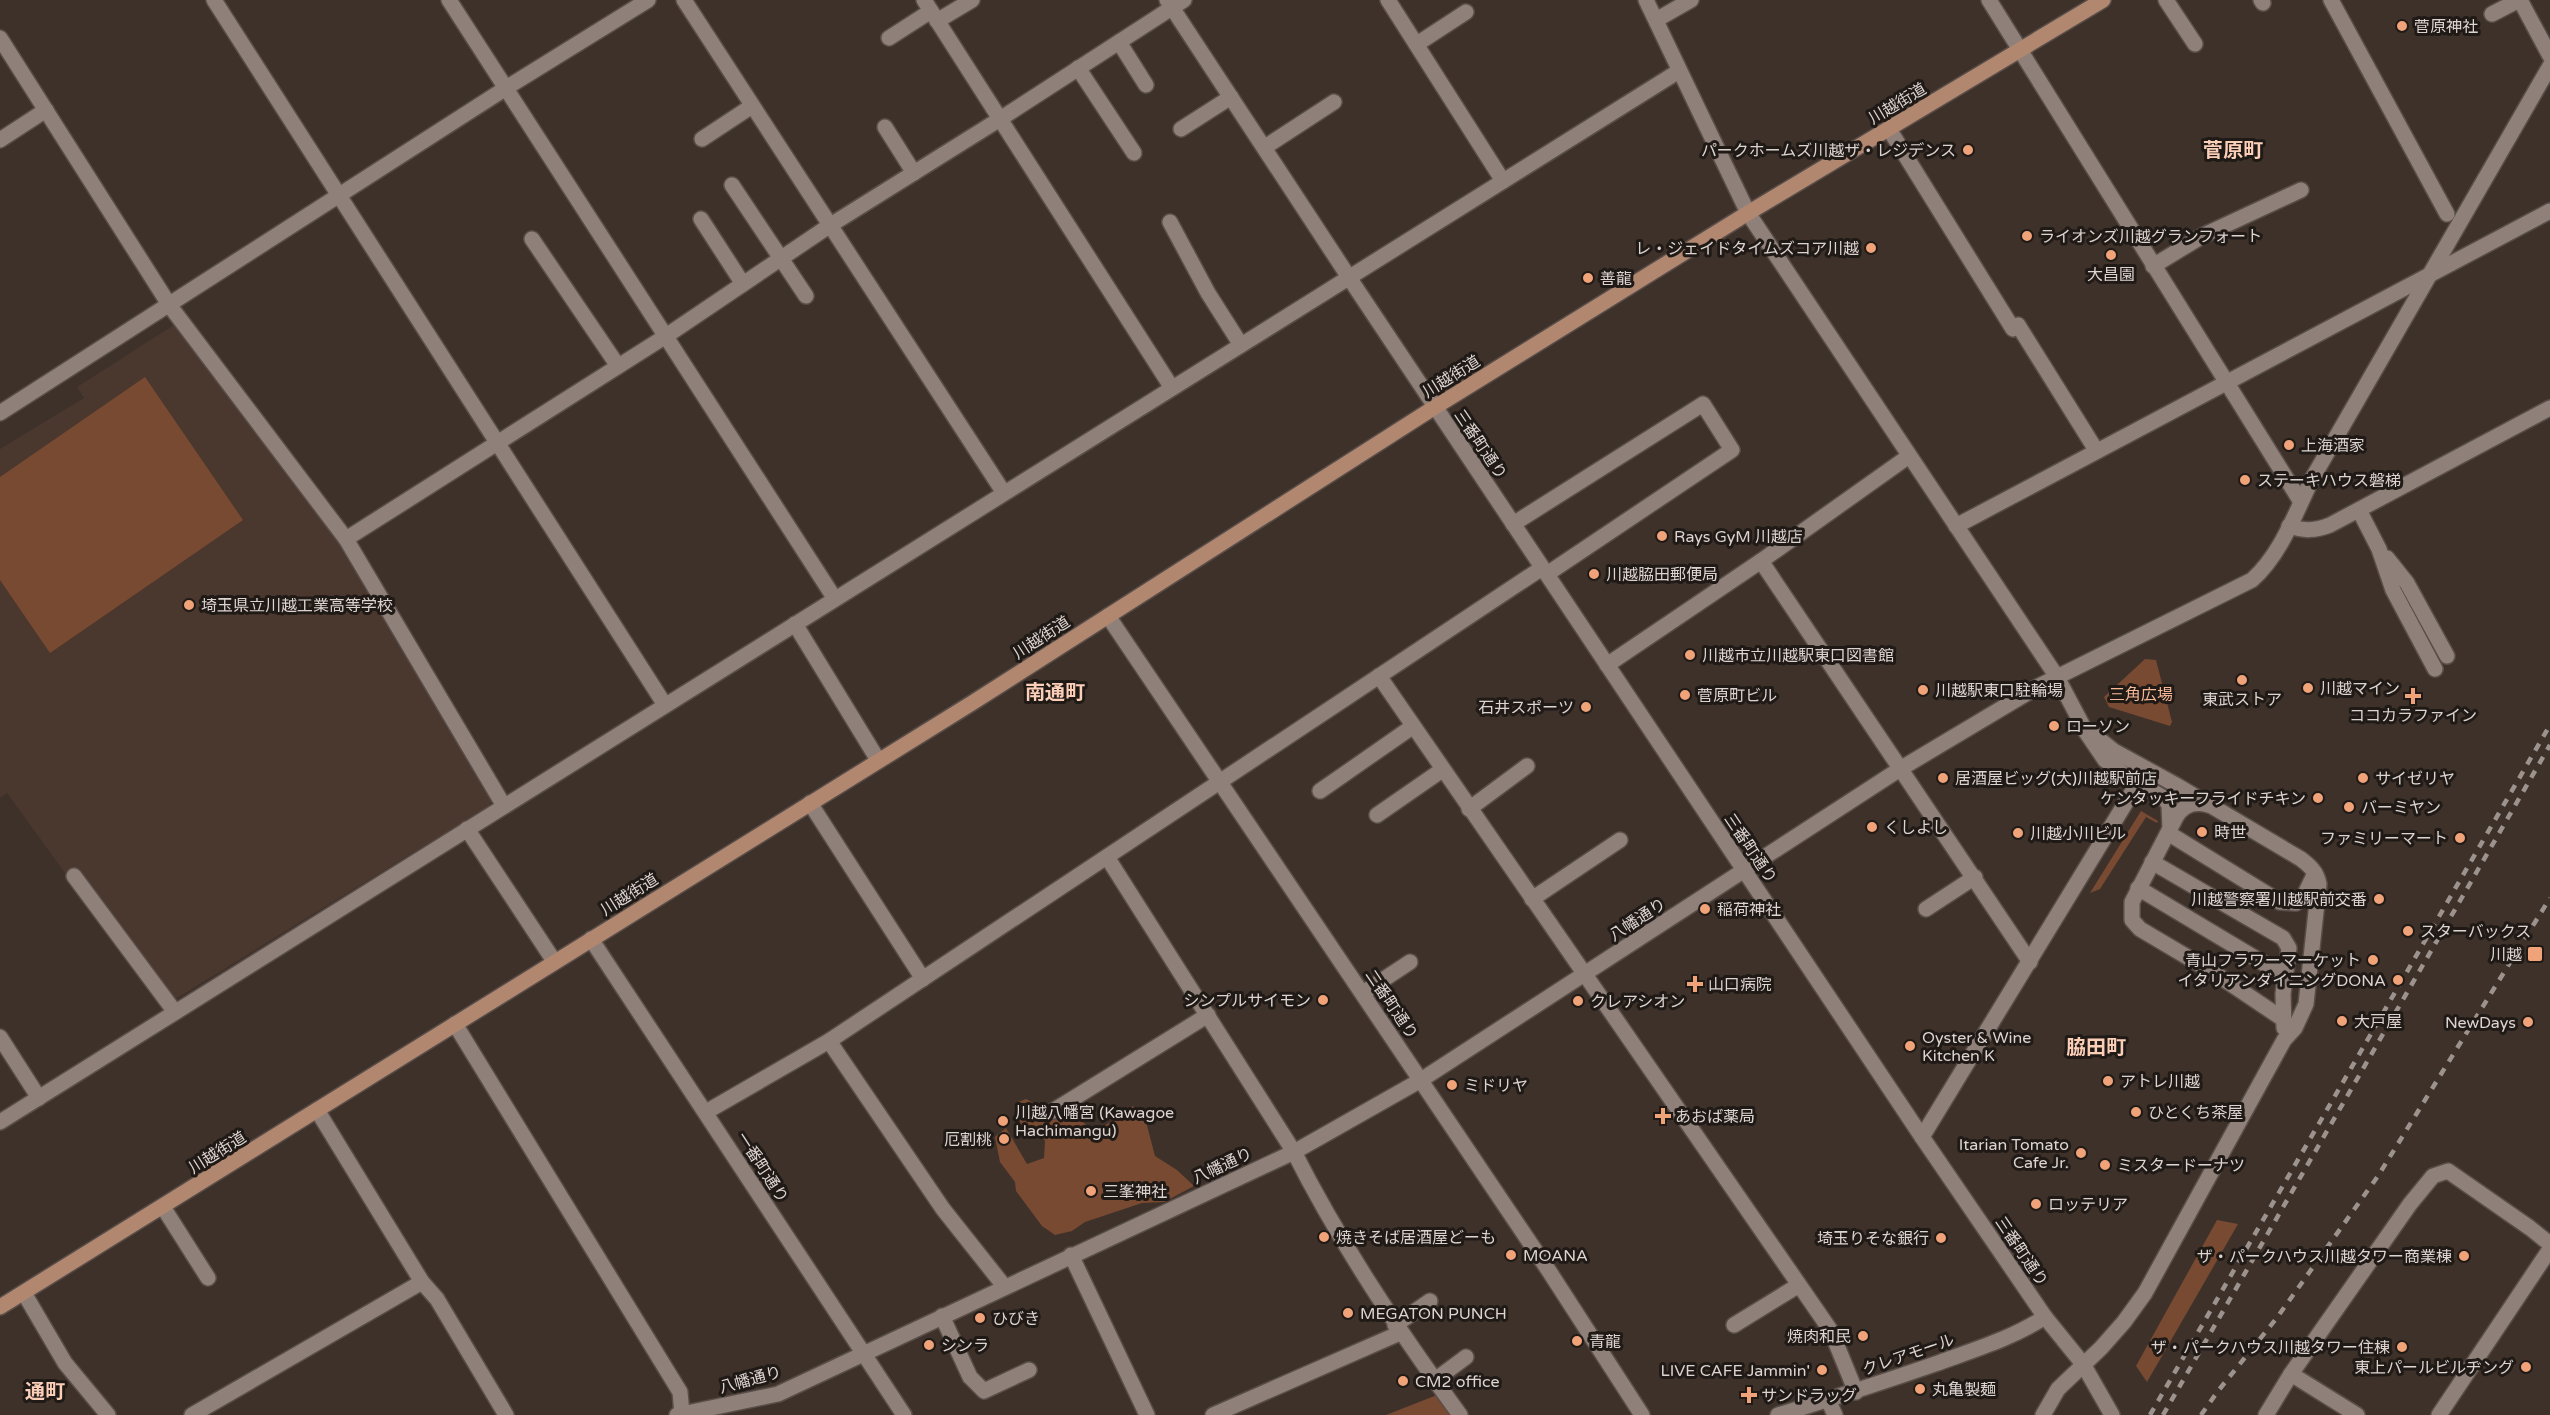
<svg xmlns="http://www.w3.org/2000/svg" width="2550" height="1415" viewBox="0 0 2550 1415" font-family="'Varela Round','Noto Sans JP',sans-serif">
<rect width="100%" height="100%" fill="#3d312a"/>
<!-- built -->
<path fill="#4a372d" d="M174,325L341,543L492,800L489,806L164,1006L152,993L7,793L0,798V449L84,398L77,387Z"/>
<!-- green -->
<g fill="#784a32">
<path d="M145,377L243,520L50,653L0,580V477Z"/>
<path d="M2145,659L2156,660L2172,722L2170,726L2109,707L2104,697Z"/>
<path d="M2141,811L2158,821L2157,823L2146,817L2100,889L2090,893Z"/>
<path d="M1026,1099L1047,1110H1060L1075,1116L1094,1131C1108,1126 1119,1114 1133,1106L1144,1114L1155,1156L1177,1170L1194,1186L1164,1202L1142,1203L1085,1222L1072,1231L1055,1235L1042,1226L1016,1191L1015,1182L1000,1162L995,1137L1006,1128L1027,1164L1044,1158L1045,1141L1035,1126L1022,1129L1015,1103Z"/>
<path d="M2217,1220L2238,1224L2147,1382L2136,1366Z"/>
<path d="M1437,1395L1450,1415H1386Z"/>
</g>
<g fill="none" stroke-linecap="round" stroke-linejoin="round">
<defs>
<g id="minor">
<path d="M214,0L665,705"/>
<path d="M449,0L835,599"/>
<path d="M684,0L1004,493"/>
<path d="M924,0L1172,388"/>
<path d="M1167,0L1356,288L1922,1137L2045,1317L2083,1364L2112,1415"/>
<path d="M1388,0L1503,181"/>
<path d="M1646,0L1748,213L2057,677L2086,732L2105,760L2125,775L2164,798L2169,805L2170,829"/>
<path d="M1989,0L2301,502"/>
<path d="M2166,0L2195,44"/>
<path d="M2261,0L2263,3"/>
<path d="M2331,0L2447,214"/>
<path d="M2520,0L2550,56"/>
<path d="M2492,14L2519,0"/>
<path d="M1656,20L1691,0"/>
<path d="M937,21L972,0"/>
<path d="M0,38L170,306L346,539L504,806"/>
<path d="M889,38L931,11"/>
<path d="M1119,42L1146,85"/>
<path d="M1417,44L1466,12"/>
<path d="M1078,68L1134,153"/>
<path d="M885,127L914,173"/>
<path d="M1181,129L1231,97"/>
<path d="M1889,129L2013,329L2018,325L2096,450"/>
<path d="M702,139L752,106"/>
<path d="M0,140L46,110"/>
<path d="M1265,147L1334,102"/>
<path d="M732,185L806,296"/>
<path d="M701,219L743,284"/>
<path d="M1170,222L1208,293L1241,345"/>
<path d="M532,239L618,366"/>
<path d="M2153,266L2204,235L2301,190"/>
<path d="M0,413L506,88L648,0"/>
<path d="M2359,510L2379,549L2393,590L2435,669"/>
<path d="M1513,524L1703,404L1732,450L1547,574"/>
<path d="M1956,526L2550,211"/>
<path d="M2289,526C2304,531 2315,531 2330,525L2550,408"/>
<path d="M346,539L666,336L829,226L1000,119L1184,0"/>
<path d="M2387,558L2407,583L2447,656"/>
<path d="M1761,561L2030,962"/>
<path d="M1108,616L1549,1271L1642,1415"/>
<path d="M795,624L878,760"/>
<path d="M1607,665L1761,561L1909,456"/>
<path d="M1379,676L1831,1331L1856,1392"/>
<path d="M1320,791L1412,727"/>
<path d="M810,803L923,979"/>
<path d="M2208,805C2195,801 2183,805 2176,817L2132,902V920L2140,929L2216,974L2283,1019"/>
<path d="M1469,809L1527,766"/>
<path d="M1377,815L1442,770"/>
<path d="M467,829L554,961"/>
<path d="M2168,833L2280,902L2296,903L2304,896L2315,873"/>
<path d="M1107,857L1294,1152C1341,1245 1399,1331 1460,1415"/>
<path d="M2152,862L2283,938L2289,948L2283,994L2284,1028"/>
<path d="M74,876L175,1012"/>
<path d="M2138,888L2285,976"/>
<path d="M1532,899L1620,840"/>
<path d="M1926,909L1975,877"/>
<path d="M591,939L904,1415"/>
<path d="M1363,993L1410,962"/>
<path d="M455,1024L680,1392L682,1414"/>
<path d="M0,1037L39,1098"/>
<path d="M829,1041L943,1209L1004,1286"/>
<path d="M317,1110L422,1282L437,1299L506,1415"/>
<path d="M1053,1111L1208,1015"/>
<path d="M706,1112L829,1041L1542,568"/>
<path d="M0,1122L1679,71"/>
<path d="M1922,1137L2142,776"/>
<path d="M163,1207L208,1278"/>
<path d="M1071,1255L1147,1415"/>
<path d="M24,1293L65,1363L108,1415"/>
<path d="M942,1316L970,1377L984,1391L1029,1370"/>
<path d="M1395,1325L1430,1301"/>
<path d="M1734,1325L1799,1285"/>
<path d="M2291,1374L2357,1415"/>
<path d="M1435,1380L1466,1357"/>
<path d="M1828,1400L1835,1415"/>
<path d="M192,1415L422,1282"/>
<path d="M677,1415L778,1394L1294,1152L1421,1080L1900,769L2039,686L2252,580C2281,554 2295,514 2312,479L2550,66"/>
<path d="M1213,1415L1400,1333"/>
<path d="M1778,1415C1831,1399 1883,1382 1935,1364C1973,1350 2011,1339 2045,1317"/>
<path d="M2043,1415L2058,1389L2101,1348L2124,1322L2145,1293L2284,1040L2295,1028L2306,1004L2319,884C2317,872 2310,866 2301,859L2176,785L2114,751L2094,735"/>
<path d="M2266,1415L2291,1374L2410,1204L2433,1176L2448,1171L2530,1228L2550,1244"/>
<path d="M2439,1415L2550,1249"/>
</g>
<path id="major" d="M0,1307L972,703L1435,407L1748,213L2103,0"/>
</defs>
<!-- minor casing -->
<use href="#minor" stroke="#584d48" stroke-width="18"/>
<!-- major casing -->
<use href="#major" stroke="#584d48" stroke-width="18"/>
<!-- minor -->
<use href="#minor" stroke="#8f8079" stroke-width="15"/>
<!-- major -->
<use href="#major" stroke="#b28770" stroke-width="15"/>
<!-- rail -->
<g stroke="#9d938e" stroke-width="4.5" stroke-dasharray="8 8" stroke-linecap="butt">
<path d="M2150,1415L2550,725"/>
<path d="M2163,1415L2550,745"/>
<path d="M2201,1415L2218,1391L2276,1319L2378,1176L2550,898"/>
</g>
</g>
<!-- markers -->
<g fill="#f0a279" stroke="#201a17" stroke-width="2">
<circle cx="2402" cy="26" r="6"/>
<circle cx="1968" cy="150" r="6"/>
<circle cx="2027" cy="236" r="6"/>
<circle cx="1871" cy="248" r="6"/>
<circle cx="2111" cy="255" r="6"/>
<circle cx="1588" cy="278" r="6"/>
<circle cx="2289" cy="445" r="6"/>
<circle cx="2245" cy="480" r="6"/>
<circle cx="1662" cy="536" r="6"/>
<circle cx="1594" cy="574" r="6"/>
<circle cx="189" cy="605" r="6"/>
<circle cx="1690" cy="655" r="6"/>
<circle cx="2242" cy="680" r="6"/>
<circle cx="2308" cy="688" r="6"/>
<circle cx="1923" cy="690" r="6"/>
<circle cx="1685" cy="695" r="6"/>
<path d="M2410 687h6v6h6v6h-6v6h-6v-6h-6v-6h6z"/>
<circle cx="1586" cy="707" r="6"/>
<circle cx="2054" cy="726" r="6"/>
<circle cx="1943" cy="778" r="6"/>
<circle cx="2363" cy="778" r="6"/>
<circle cx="2318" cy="798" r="6"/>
<circle cx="2349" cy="807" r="6"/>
<circle cx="1872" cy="827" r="6"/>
<circle cx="2202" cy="832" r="6"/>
<circle cx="2018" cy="833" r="6"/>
<circle cx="2460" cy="838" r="6"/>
<circle cx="2379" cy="899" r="6"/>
<circle cx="1705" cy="909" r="6"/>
<circle cx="2408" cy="931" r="6"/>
<rect x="2527" y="946" width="16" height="16" rx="3"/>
<circle cx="2373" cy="960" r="6"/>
<circle cx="2398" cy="980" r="6"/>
<path d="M1692 975h6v6h6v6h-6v6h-6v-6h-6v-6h6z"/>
<circle cx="1323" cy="1000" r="6"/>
<circle cx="1578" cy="1001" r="6"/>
<circle cx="2342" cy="1021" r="6"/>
<circle cx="2528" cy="1022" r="6"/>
<circle cx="1910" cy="1046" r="6"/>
<circle cx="2108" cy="1081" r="6"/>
<circle cx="1452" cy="1085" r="6"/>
<circle cx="2136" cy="1112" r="6"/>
<path d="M1660 1107h6v6h6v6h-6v6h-6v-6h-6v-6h6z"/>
<circle cx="1003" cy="1121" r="6"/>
<circle cx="1004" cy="1139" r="6"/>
<circle cx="2081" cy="1153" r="6"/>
<circle cx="2105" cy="1165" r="6"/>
<circle cx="1091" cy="1191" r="6"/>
<circle cx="2036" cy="1204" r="6"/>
<circle cx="1324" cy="1237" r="6"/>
<circle cx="1941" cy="1238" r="6"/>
<circle cx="1511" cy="1255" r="6"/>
<circle cx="2464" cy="1256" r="6"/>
<circle cx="1348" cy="1313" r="6"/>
<circle cx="980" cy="1318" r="6"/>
<circle cx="1863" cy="1336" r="6"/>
<circle cx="1577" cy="1341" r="6"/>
<circle cx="929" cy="1345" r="6"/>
<circle cx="2402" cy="1347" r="6"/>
<circle cx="2526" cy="1367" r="6"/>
<circle cx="1822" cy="1370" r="6"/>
<circle cx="1403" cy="1381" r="6"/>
<circle cx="1920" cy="1389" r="6"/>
<path d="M1746 1386h6v6h6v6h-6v6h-6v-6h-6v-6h6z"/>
</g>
<g text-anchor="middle" stroke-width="6" stroke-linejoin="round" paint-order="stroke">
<!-- poi labels -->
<g font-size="16" fill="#ddd4d0" stroke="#201a17" text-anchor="start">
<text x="2414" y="32">菅原神社</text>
<text x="1956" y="156" text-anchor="end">パークホームズ川越ザ・レジデンス</text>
<text x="2039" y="242">ライオンズ川越グランフォート</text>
<text x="1859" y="254" text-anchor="end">レ・ジェイドタイムズコア川越</text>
<text x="2111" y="280" text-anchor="middle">大昌園</text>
<text x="1600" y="284">善龍</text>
<text x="2301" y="451">上海酒家</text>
<text x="2257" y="486">ステーキハウス磐梯</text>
<text x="1674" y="542">Rays GyM 川越店</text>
<text x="1606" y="580">川越脇田郵便局</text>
<text x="201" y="611">埼玉県立川越工業高等学校</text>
<text x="1702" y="661">川越市立川越駅東口図書館</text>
<text x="2320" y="694">川越マイン</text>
<text x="1935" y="696">川越駅東口駐輪場</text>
<text x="1697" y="701">菅原町ビル</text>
<text x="2242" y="705" text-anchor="middle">東武ストア</text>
<text x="1574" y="713" text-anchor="end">石井スポーツ</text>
<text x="2413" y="721" text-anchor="middle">ココカラファイン</text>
<text x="2066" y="732">ローソン</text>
<text x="1955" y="784">居酒屋ビッグ(大)川越駅前店</text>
<text x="2375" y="784">サイゼリヤ</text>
<text x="2306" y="804" text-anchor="end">ケンタッキーフライドチキン</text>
<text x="2361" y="813">バーミヤン</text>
<text x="1884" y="833">くしよし</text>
<text x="2214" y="838">時世</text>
<text x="2030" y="839">川越小川ビル</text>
<text x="2448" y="844" text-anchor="end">ファミリーマート</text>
<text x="2367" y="905" text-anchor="end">川越警察署川越駅前交番</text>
<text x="1717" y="915">稲荷神社</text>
<text x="2420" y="937">スターバックス</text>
<text x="2522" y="960" text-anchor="end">川越</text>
<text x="2361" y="966" text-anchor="end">青山フラワーマーケット</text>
<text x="2386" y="986" text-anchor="end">イタリアンダイニングDONA</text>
<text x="1708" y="990">山口病院</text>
<text x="1311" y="1006" text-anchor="end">シンプルサイモン</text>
<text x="1590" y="1007">クレアシオン</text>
<text x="2354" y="1027">大戸屋</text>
<text x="2516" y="1028" text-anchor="end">NewDays</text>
<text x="1922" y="1043">Oyster &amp; Wine<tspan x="1922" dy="18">Kitchen K</tspan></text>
<text x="2120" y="1087">アトレ川越</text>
<text x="1464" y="1091">ミドリヤ</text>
<text x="1015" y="1118">川越八幡宮 (Kawagoe<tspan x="1015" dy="18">Hachimangu)</tspan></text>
<text x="2148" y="1118">ひとくち茶屋</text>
<text x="1675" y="1122">あおば薬局</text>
<text x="992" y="1145" text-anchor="end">厄割桃</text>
<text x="2069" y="1150" text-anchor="end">Itarian Tomato<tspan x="2069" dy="18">Cafe Jr.</tspan></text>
<text x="2117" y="1171">ミスタードーナツ</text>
<text x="1103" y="1197">三峯神社</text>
<text x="2048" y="1210">ロッテリア</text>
<text x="1336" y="1243">焼きそば居酒屋どーも</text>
<text x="1929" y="1244" text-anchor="end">埼玉りそな銀行</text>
<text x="1523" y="1261">MOANA</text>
<text x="2452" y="1262" text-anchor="end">ザ・パークハウス川越タワー商業棟</text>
<text x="1360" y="1319">MEGATON PUNCH</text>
<text x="992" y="1324">ひびき</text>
<text x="1851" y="1342" text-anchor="end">焼肉和民</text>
<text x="1589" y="1347">青龍</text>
<text x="941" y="1351">シンラ</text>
<text x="2390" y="1353" text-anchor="end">ザ・パークハウス川越タワー住棟</text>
<text x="2514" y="1373" text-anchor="end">東上パールビルヂング</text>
<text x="1810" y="1376" text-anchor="end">LIVE CAFE Jammin'</text>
<text x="1415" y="1387">CM2 office</text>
<text x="1932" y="1395">丸亀製麺</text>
<text x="1761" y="1401">サンドラッグ</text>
</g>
<!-- street labels -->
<g font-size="16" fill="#ddd4d0" stroke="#201a17">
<text transform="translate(1897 103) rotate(-31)" y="6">川越街道</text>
<text transform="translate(1451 376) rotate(-32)" y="6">川越街道</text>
<text transform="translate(1481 444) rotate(56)" y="6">三番町通り</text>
<text transform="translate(1041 637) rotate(-33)" y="6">川越街道</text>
<text transform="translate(1751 848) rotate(56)" y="6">三番町通り</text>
<text transform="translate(629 894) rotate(-32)" y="6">川越街道</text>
<text transform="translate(1637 919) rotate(-33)" y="6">八幡通り</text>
<text transform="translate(1392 1004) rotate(56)" y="6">二番町通り</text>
<text transform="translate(217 1152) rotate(-32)" y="6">川越街道</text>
<text transform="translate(1222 1165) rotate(-25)" y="6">八幡通り</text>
<text transform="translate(763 1167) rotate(57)" y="6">一番町通り</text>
<text transform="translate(2022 1251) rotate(56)" y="6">三番町通り</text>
<text transform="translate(1908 1354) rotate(-19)" y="6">クレアモール</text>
<text transform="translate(750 1379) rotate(-15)" y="6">八幡通り</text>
</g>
<!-- park labels -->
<g font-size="16" fill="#f8b896" stroke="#201a17">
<text x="2141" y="700">三角広場</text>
</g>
<!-- quarter labels -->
<g font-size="20" font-weight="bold" fill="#fbceb7" stroke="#201a17">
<text x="2233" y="157">菅原町</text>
<text x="1055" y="699">南通町</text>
<text x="2096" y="1054">脇田町</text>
<text x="45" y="1398">通町</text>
</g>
</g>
</svg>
